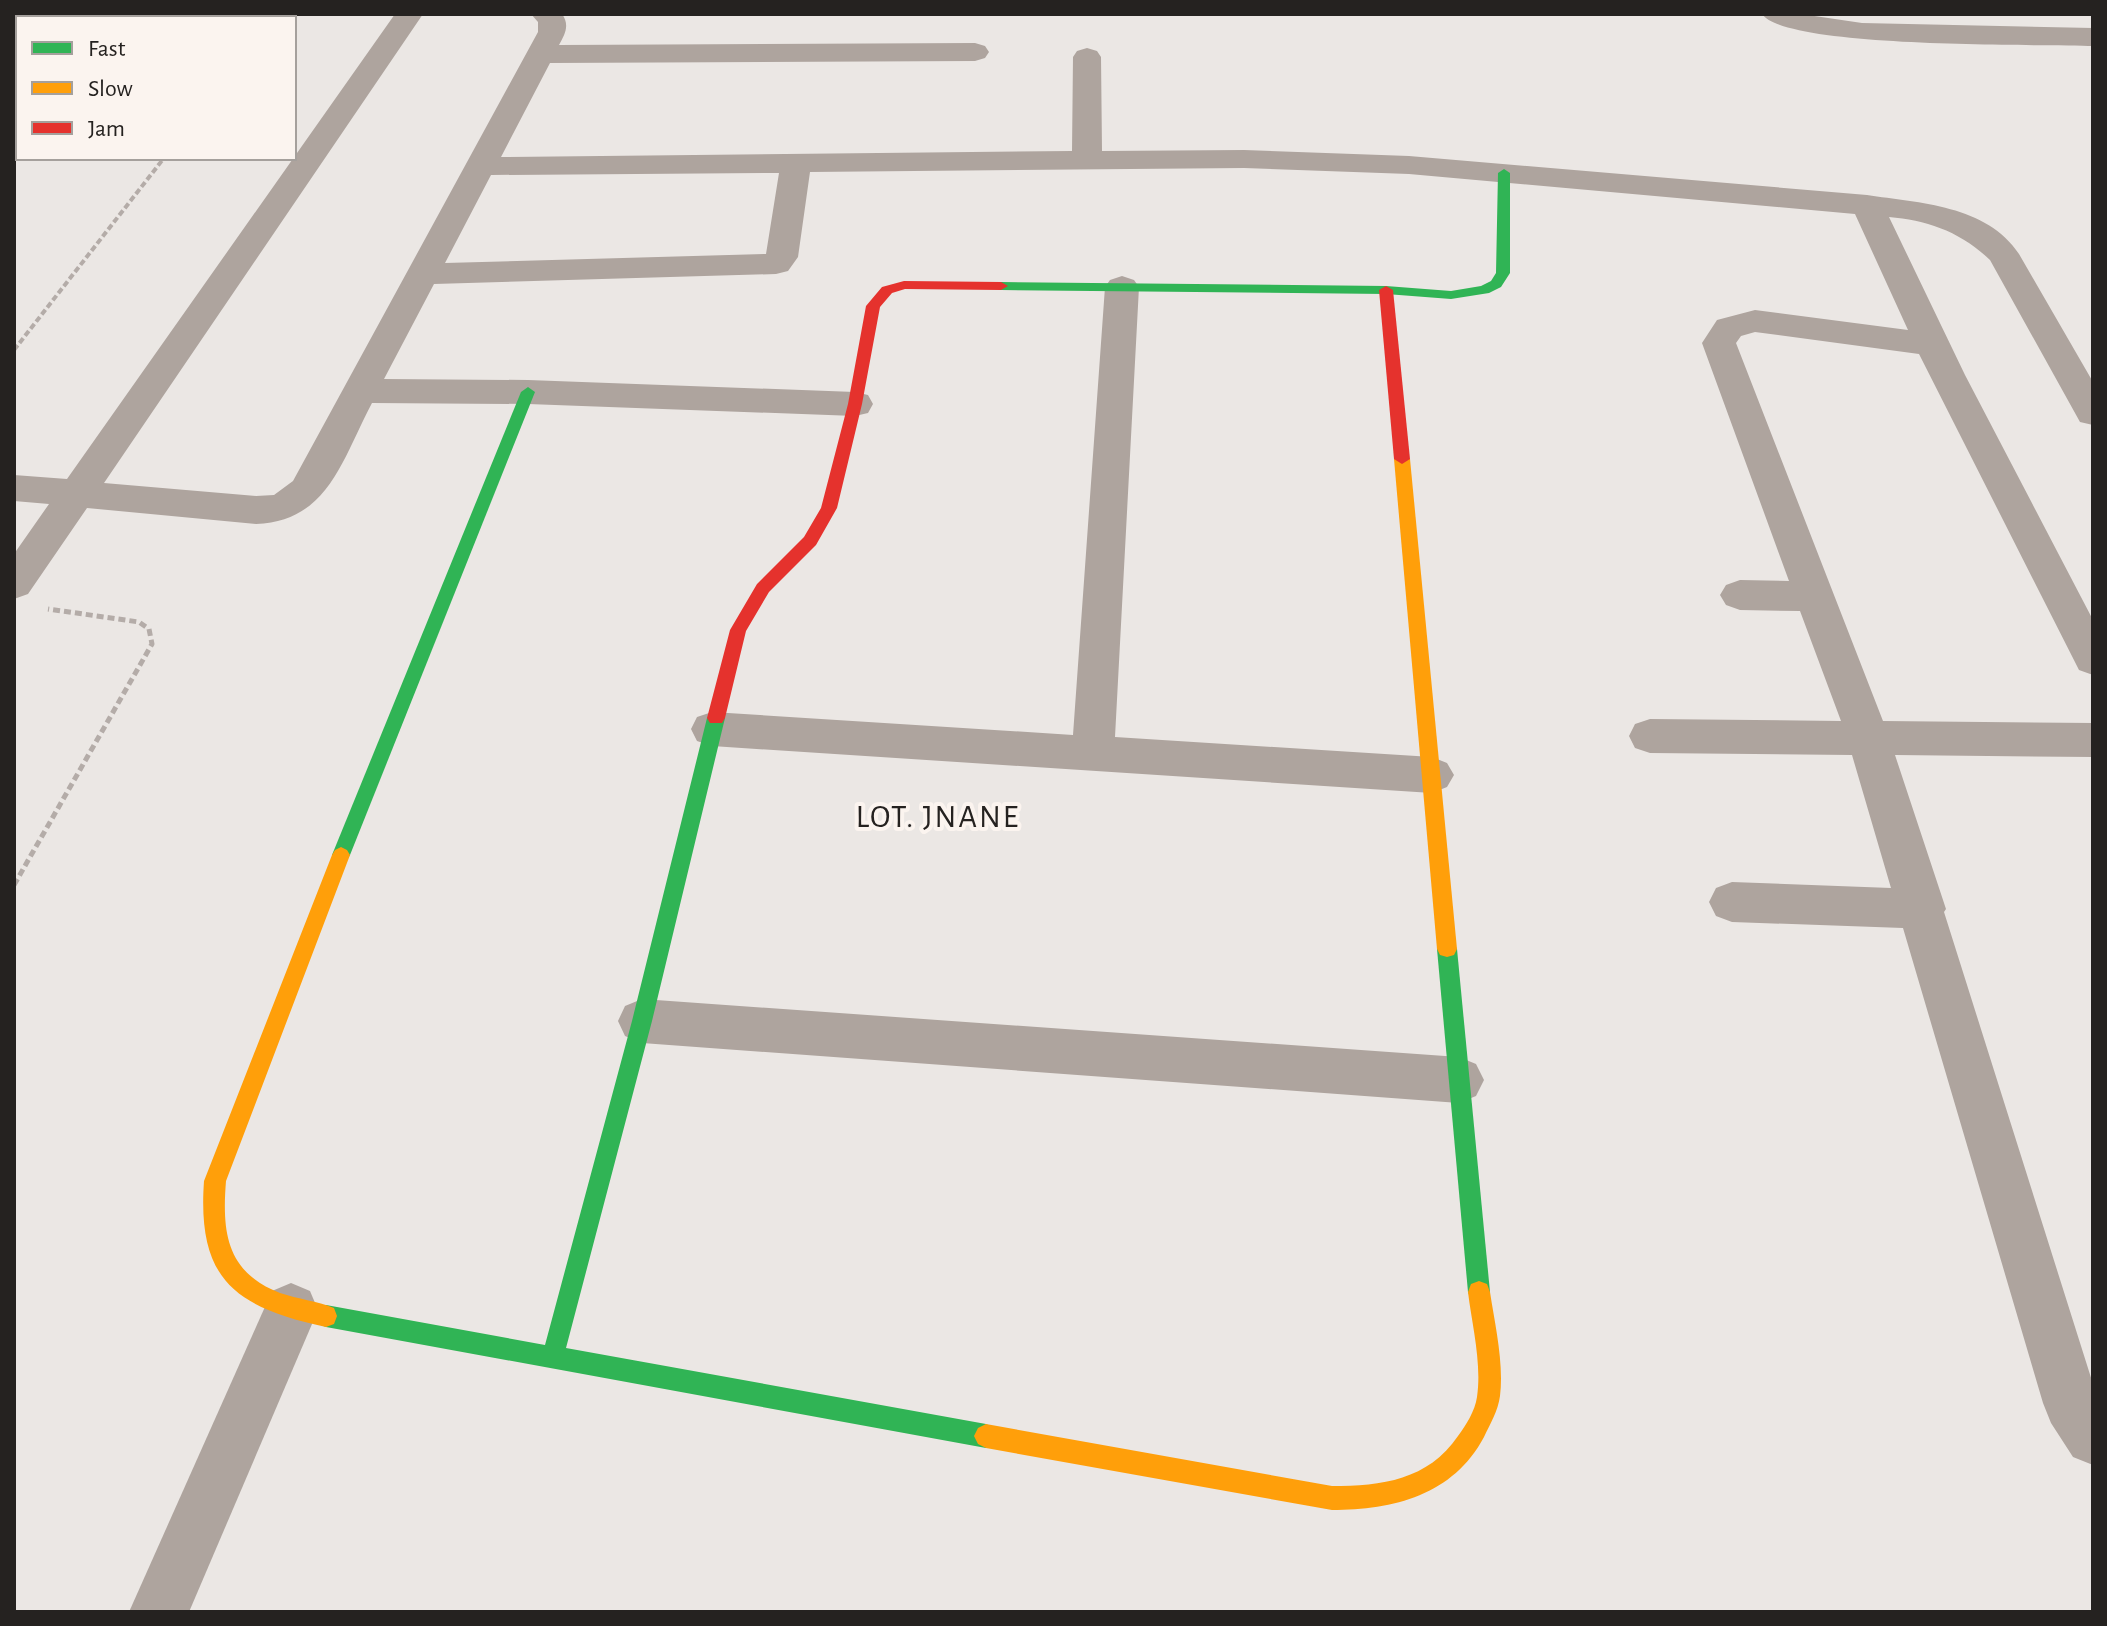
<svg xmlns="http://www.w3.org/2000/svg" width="2107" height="1626" viewBox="0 0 2107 1626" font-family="'Alegreya Sans',sans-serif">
<rect width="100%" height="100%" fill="#ebe7e4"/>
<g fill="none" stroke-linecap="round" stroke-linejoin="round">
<!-- path-far1 -->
<path stroke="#b4aca8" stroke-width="4" stroke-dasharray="6 3" stroke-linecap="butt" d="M14,350L164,158"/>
<!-- path -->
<path stroke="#b4aca8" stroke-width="5" stroke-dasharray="7 4" stroke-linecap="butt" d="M14,885L152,644L149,629L139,622L48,609"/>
<!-- lane -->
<path fill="#aea49e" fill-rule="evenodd" d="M268,14H285L282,18H266Z"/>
<!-- street -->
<g fill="#aea49e" fill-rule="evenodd">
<path d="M14,14L28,15L30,18H18V29L14,28Z"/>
<path d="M117,14H146L143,18H114Z"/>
<path d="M395,14H423L104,483L256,496L274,495L293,481L538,32V22L531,14H562C570,25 565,34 559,45L975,43L985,46L989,52L985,58L975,61L550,63L501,157L1072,151L1073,57L1077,51L1087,48L1097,51L1101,57L1102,151L1244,150L1409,156L1867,195C1919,203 1987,205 2019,254L2093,382V425L2080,422L1990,260C1961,232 1927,220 1889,217L1965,375L2093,620V675L2079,670L1919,354L1755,332L1741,336L1736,343L1883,721L2093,723V757L1895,755L1946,909L1944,912L2093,1384V1465L2073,1457L2051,1423L2043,1403L1903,928L1732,922L1716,916L1709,902L1716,888L1732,882L1891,888L1852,755L1650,753L1635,748L1629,736L1635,724L1650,719L1841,721L1800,611L1740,610L1726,605L1720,595L1726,585L1740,580L1789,581L1702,343L1717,320L1755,310L1908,330L1855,214L1409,174L1244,168L810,172L798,257L788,271L776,274L434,284L384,379L528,380L855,392L868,395L873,404L868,413L855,416L528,404L372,403C342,459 329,521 256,524L87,508L28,594L14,599V554L49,504L14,501V475L67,479ZM779,173L766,254L445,263L491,175Z"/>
<path d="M1762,14H1801L1862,23L2093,28V46C2041,44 1786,49 1762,14Z"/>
<path d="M18,129V151L14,152V130Z"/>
<path d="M1122,276L1134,280L1139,287L1115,737L1432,757L1447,763L1454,775L1447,787L1432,793L712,746L697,741L691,729L697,717L712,712L1073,735L1105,287L1110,280Z"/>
<path d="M642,999L1459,1057L1476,1064L1484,1080L1476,1096L1459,1103L642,1043L625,1036L618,1021L625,1006Z"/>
<path d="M291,1283L310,1291L318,1310L189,1612H129L272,1291Z"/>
</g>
<!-- fast -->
<g fill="#30b455" fill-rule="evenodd">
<path d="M1504,169L1510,173V273L1501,287L1489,293L1451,299L1386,294L1001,290L994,286L1001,282L1386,286L1451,291L1481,286L1491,281L1496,273L1498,173Z"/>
<path d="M528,387L535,392L350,855L347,860L341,863L335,860L332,855L521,392Z"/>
<path d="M716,711L725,718L652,1021L566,1348L986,1424L994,1428L998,1436L994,1444L986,1448L326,1327L318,1324L315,1316L318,1308L326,1305L545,1345L632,1021L707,718Z"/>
<path d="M1447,941L1454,943L1457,949L1490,1292L1487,1300L1479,1303L1471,1300L1468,1292L1437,949L1440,943Z"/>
</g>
<!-- slow -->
<g fill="#ff9f0a" fill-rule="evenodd">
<path d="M1402,454L1410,459L1457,949L1454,955L1447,957L1440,955L1437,949L1394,459Z"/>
<path d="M341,847L347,850L350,855L226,1181C222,1232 226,1272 280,1293C298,1299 317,1301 334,1308L337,1316L334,1324L326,1327C235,1307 197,1280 204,1181L332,855L335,850Z"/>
<path d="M1479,1281L1487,1284L1490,1292C1495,1325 1504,1363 1500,1396C1498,1411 1490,1424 1484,1437C1453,1495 1394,1510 1332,1510L986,1448L978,1444L974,1436L978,1428L986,1424L1332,1486C1382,1486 1428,1480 1458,1436C1466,1425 1475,1411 1477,1397C1482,1363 1472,1325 1468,1292L1471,1284Z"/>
</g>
<!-- jam -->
<g fill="#e5322d" fill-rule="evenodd">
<path d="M904,281L1001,282L1008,286L1001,290L905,289L892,293L880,307L862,404L837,508L816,545L769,592L746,631L725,718L722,723H710L707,718L730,630L757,584L804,537L821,508L848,404L866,306L882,287Z"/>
<path d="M1386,286L1393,290L1410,459L1402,464L1394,459L1379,290Z"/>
</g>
</g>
<g text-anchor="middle" stroke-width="8" stroke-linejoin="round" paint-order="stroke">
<!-- quarter labels -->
<g font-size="32" letter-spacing="2" fill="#252220" stroke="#fbf4ef">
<text x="938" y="827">LOT. JNANE</text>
</g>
</g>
<!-- border -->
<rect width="2107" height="1626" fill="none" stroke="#252220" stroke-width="32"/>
<!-- legend -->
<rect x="16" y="16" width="280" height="144" fill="#fbf4ef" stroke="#a5a09c" stroke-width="2"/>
<rect x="32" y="42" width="40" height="12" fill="#30b455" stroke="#a5a09c" stroke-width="2"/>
<text x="88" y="56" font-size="24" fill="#252220">Fast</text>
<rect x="32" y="82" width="40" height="12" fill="#ff9f0a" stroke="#a5a09c" stroke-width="2"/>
<text x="88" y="96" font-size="24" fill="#252220">Slow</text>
<rect x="32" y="122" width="40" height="12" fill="#e5322d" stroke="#a5a09c" stroke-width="2"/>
<text x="88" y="136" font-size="24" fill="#252220">Jam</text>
</svg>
